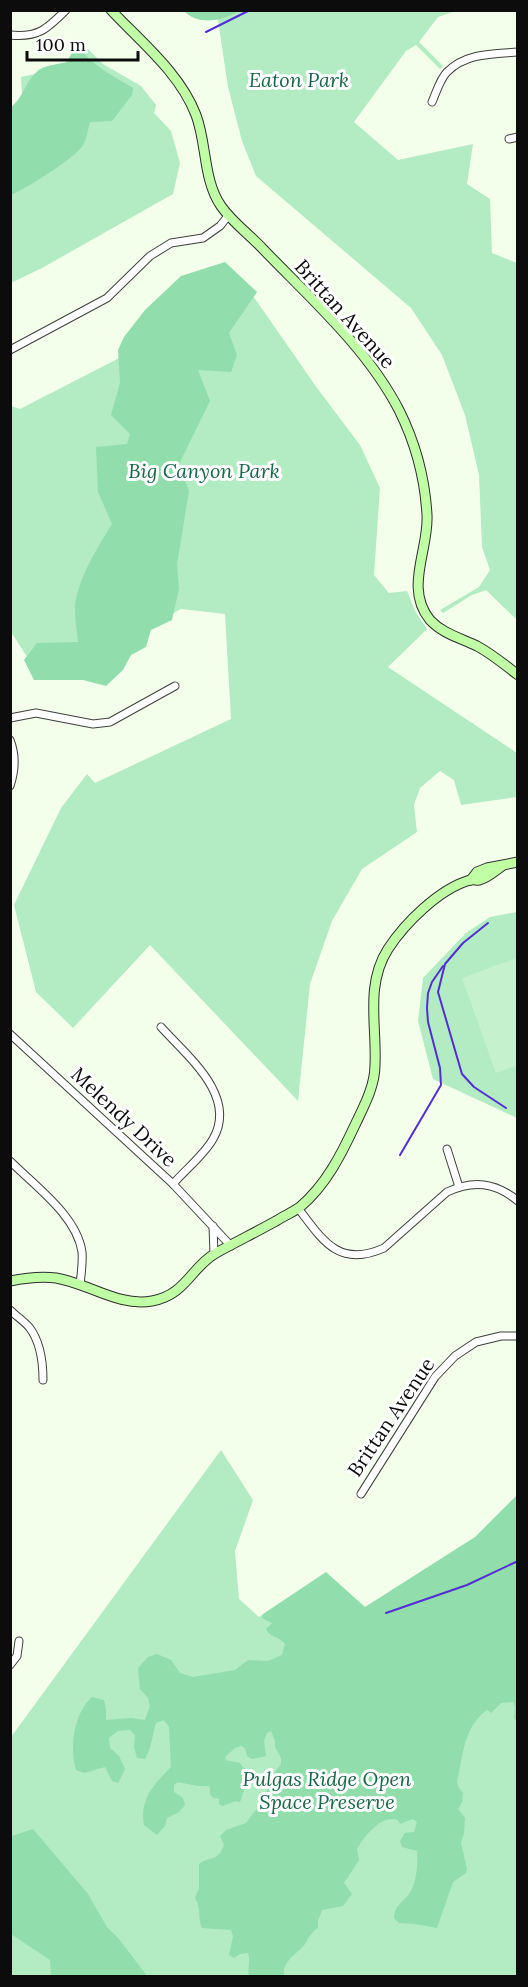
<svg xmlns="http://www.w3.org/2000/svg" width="528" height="1987" viewBox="0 0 528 1987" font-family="Lora,serif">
<rect width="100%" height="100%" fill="#f3ffeb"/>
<!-- green -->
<g fill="#b3ebc3">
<path d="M195,11H456L438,17L419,42L443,66L440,69L416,45L406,51L354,122L398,160L473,144L467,184L490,199L492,253L517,263V620L486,590L472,595L443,613L440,610L479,587L490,570L482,547L479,475L465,415L442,355L411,308L256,176L242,141L228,87L218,20Z"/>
<path d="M81,42L103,64L141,86L156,105L154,113L171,131L180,163L173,194L42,268L11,283L10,112L23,110L21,77L71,66Z"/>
<path d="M242,280L317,388L360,445L380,488L374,575L389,593L407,591L415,611L427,629L388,667L517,753V797L461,805L454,780L440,771L420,788L414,805L417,832L362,869L332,921L310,984L298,1101L150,945L73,1028L36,992L14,905L61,808L87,774L95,783L231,719L225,614L181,609L111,648L35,669L11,632V406L20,409L129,353Z"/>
<path d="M517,912V1118L433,1079L418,1021L423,978L466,933L490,917Z"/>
<path d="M221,1450L253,1500L235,1551L239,1599L259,1617L263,1614L364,1608L476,1540L517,1497V1976H11V1737Z"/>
</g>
<!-- forest -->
<g fill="#91ddac">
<path d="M184,11H239C223,21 198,26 184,11Z"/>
<path d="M76,45C92,65 111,75 133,88L132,95L112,121L90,122C88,129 87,138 83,145C77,157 25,189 11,195V107C24,98 26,77 42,68C49,65 59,64 67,62Z"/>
<path d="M225,262L257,292L229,333L237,355L231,372L198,370L210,401L179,464L189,491L177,564L179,589L172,620L151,630L146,647L131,655L123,670L106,686L83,680H34L24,660L37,643L78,642C77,631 75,620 75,609C76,581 98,547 112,524L98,492L96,447L127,444L130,434L111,415L120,383L118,350L124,337L145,310L181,276Z"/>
<path d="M517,1495V1722L514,1718L515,1707L513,1702L501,1703L491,1713L487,1710C463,1727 463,1757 457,1782L459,1788L463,1793L462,1802L458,1809L465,1818L464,1833L461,1843L467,1869L466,1873L453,1882L437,1928L415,1924L399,1923L394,1918C394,1906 402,1903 409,1894C417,1883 418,1863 417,1851L402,1847L400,1841L405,1833L414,1832L417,1822L413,1819L400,1824L398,1820C381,1814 364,1837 357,1849L359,1860L344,1883L352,1894L343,1906L322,1910L318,1921V1928C311,1932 309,1938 305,1944C296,1955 282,1961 284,1976H249C247,1968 251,1961 248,1953L240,1954L234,1958L229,1955L233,1936L231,1930L202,1928C197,1917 202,1909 195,1898L199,1888V1864C211,1855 217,1863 224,1845L220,1836L226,1830L246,1823L266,1796L269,1780L281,1764V1758L275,1747V1741L271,1731L267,1733L264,1741L266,1756L252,1759L247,1756L245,1748L241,1746L235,1748L225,1757L226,1760L240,1763L249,1776L240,1802L236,1801L222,1806L219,1804V1799L212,1797L210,1794V1789L209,1786H197L178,1782L174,1785V1792L183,1798L185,1805L179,1812L167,1818L165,1826L157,1835L144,1825C139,1800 154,1784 171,1767L169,1727L164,1720L156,1723C152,1735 152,1747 145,1759L137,1758L134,1747L135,1735L130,1730L118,1731L109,1738L110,1748L119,1756L125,1769L118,1783L112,1781L105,1767L84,1773L76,1770C69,1747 74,1713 92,1697L104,1700L106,1709V1720L131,1718L145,1720L150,1706L148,1698L140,1689L138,1668L148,1657L157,1654L171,1660L180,1673L193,1677L235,1670L248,1660L268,1661L282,1655L285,1644C279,1636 270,1638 266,1629L272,1623L262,1618L263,1614L326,1572L365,1607L475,1537Z"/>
<path d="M33,1829L88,1894L107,1927L119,1939L147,1976H51L50,1960L11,1934V1834L12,1836Z"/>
</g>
<!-- pitch -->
<path fill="#c5f2cc" d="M517,958V1065L496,1073L462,978Z"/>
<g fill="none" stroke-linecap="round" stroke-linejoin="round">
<!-- stream -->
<g stroke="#512fd5" stroke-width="2">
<path d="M206,32L250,10"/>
<path d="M488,923L463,943L445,964L438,992L462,1074L474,1087L506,1108"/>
<path d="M400,1155L441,1085L440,1068L428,1022L427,1008L428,993L432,982L443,966"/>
<path d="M386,1613L467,1585L518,1561"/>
</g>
<defs>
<g id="street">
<path d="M10,35C38,38 47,29 66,10"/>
<path d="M432,102C436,93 440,79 447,72C466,53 492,54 518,52"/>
<path d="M509,139L518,137"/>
<path d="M10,350L107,298L150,256L171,243L203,238L220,226L228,216"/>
<path d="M10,718L36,713L93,724L110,722L175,686"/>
<path d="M10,740C16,755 15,771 10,786"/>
<path d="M161,1027C187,1056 238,1096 213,1139C204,1155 185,1170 173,1184"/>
<path d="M10,1034L173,1184L231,1246"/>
<path d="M447,1149L459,1187"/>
<path d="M10,1161C35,1186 77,1216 82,1252C83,1263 81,1274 80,1285"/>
<path d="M298,1208C323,1241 339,1268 384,1248L447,1192C473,1180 495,1182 518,1201"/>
<path d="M213,1226L214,1254"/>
<path d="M10,1310C16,1316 24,1321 29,1327C40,1341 43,1363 43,1380"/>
<path d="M361,1494L435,1377L455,1356L476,1342L501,1336H518"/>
<path d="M10,1665L17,1656L19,1641"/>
</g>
<g id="secondary">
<path d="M111,10C141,42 180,73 196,115C207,144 203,180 221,206C232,222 249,234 262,248C310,298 367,348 399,410C415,442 425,479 427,515C429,550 404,588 430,620C443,634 461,638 477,646C492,654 505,665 518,675"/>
<path d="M471,880L477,872L487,868L518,862"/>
<path d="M10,1281C25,1278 40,1276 56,1278C88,1283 118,1307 152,1301C186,1295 191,1267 216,1253C236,1242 256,1232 276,1221C284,1216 293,1212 300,1207C326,1185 341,1155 355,1125C364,1106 375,1086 375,1065C377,1026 365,985 388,949C405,923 439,889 470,880C475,879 474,881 479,880C488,878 495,871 502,866"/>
</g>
</defs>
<!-- street casing -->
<use href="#street" stroke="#3f3f3f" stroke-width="9"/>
<!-- secondary casing -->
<use href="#secondary" stroke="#2e2e2e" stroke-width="11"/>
<!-- street -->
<use href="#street" stroke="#fff" stroke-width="7"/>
<!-- secondary -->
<use href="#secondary" stroke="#c1ffa6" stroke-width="9"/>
</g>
<g text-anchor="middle" stroke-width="6" stroke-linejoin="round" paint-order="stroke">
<!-- park labels -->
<g font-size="20" font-style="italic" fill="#196748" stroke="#fff">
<text x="299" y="87">Eaton Park</text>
<text x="204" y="478">Big Canyon Park</text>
<text x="327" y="1786">Pulgas Ridge Open<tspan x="327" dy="23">Space Preserve</tspan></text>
</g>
<!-- street labels -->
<g font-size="20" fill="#0c0c0c" stroke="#fff">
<text transform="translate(345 314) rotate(48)" y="7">Brittan Avenue</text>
<text transform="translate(124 1117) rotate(43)" y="7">Melendy Drive</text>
<text transform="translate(391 1417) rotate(-56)" y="7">Brittan Avenue</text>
</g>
</g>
<!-- border -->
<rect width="528" height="1987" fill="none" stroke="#0c0c0c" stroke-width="24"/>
<!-- scale -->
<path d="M27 51v9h111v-9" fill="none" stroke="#0c0c0c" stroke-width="3"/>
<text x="36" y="51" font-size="18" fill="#0c0c0c" stroke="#ffffff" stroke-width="4.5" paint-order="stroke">100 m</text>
</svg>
